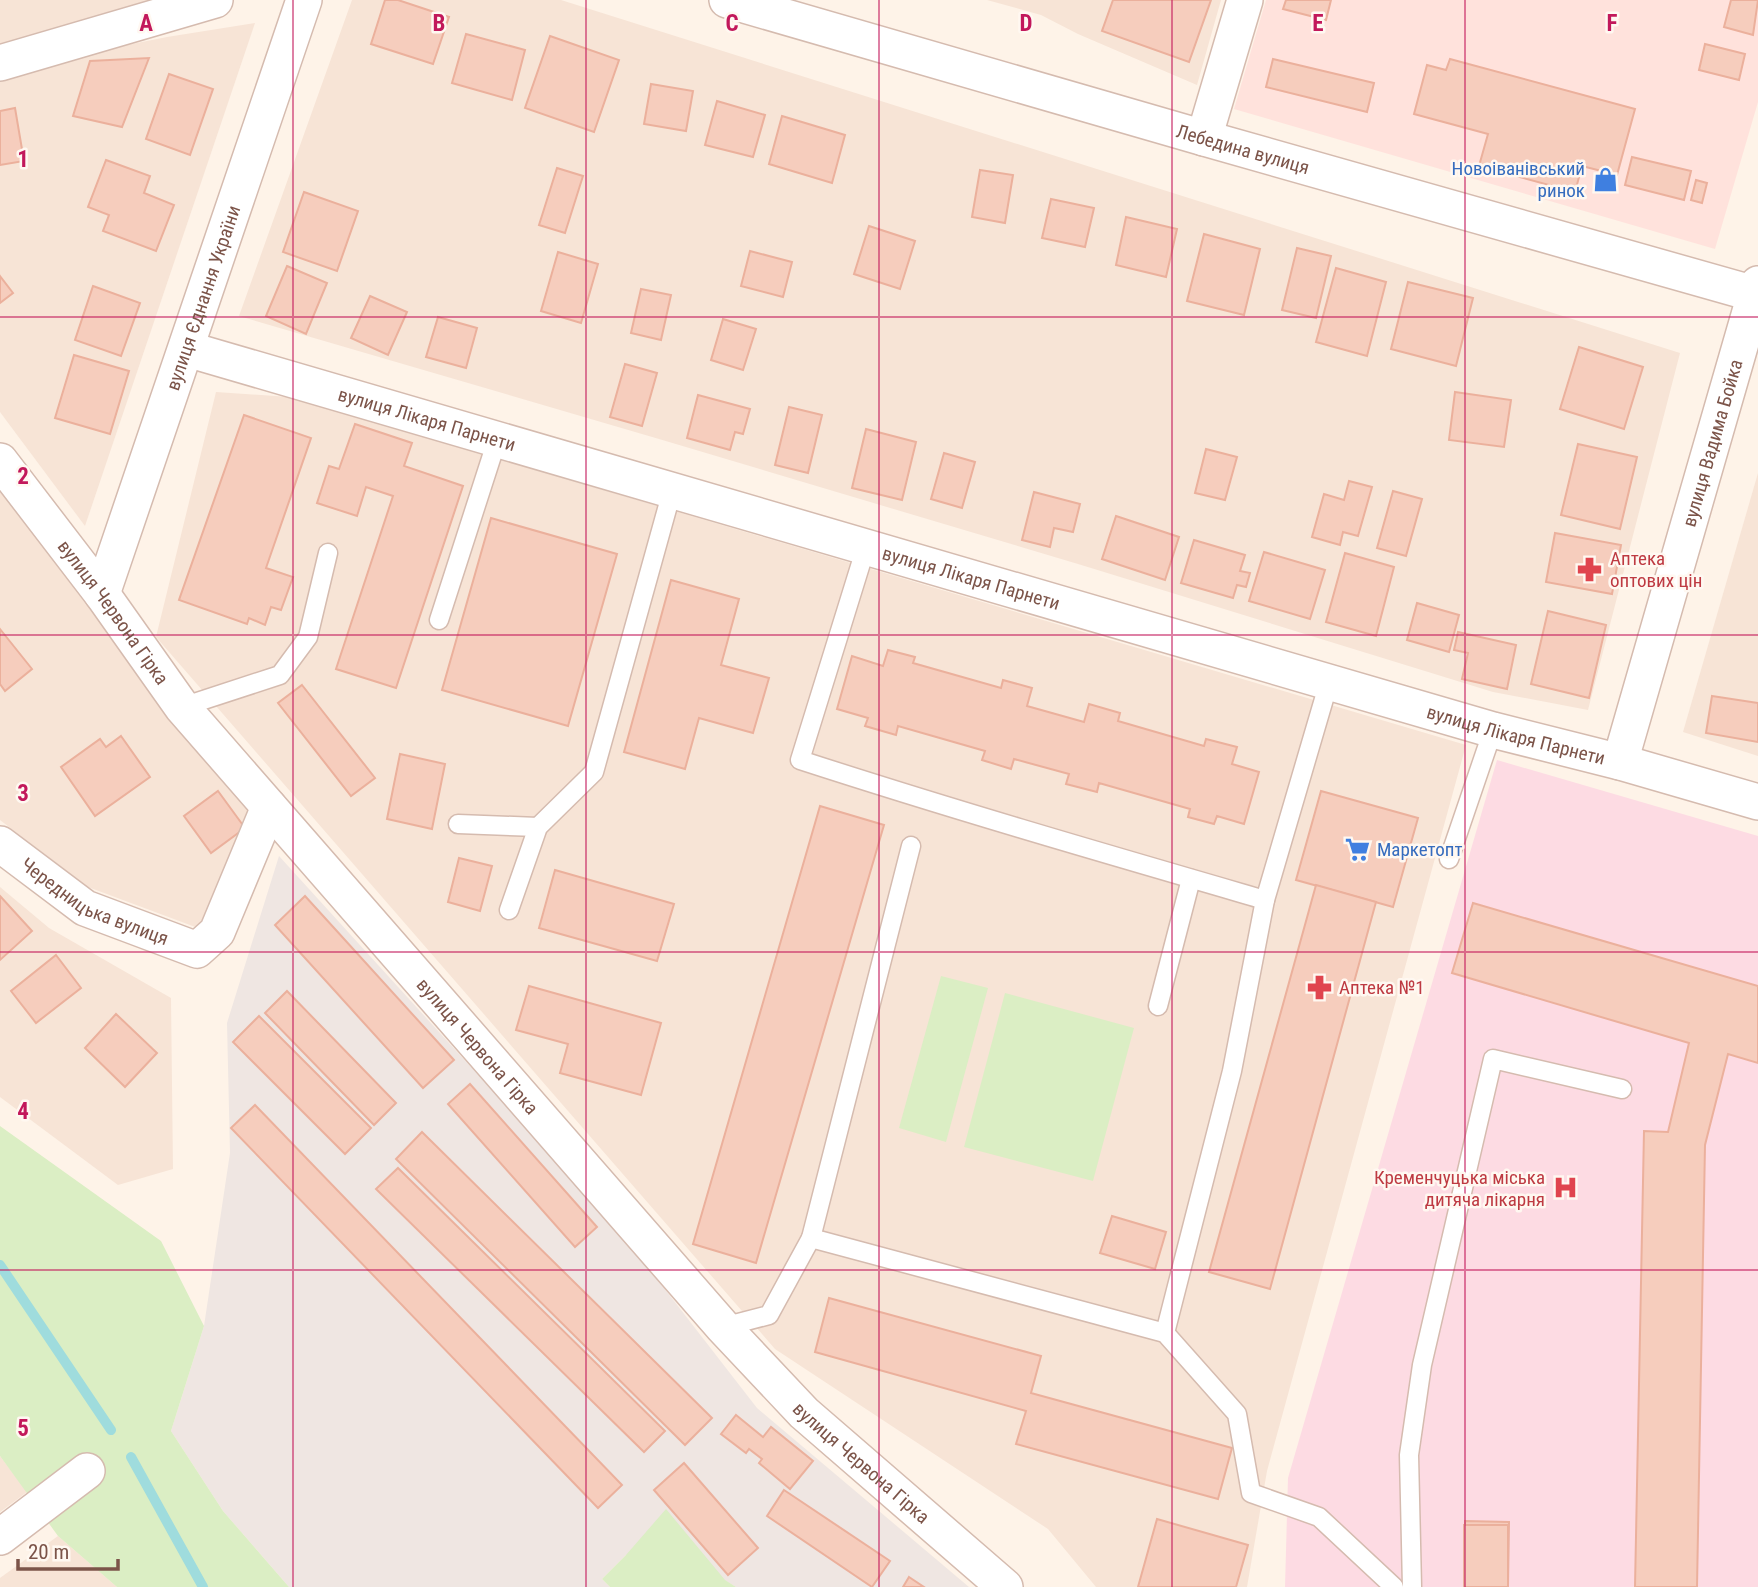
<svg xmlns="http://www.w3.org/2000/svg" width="1758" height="1587" viewBox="0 0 1758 1587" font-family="'Roboto Condensed',sans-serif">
<rect width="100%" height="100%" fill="#fef3e8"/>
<!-- residential -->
<g fill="#f7e4d6">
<path d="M0,0H158L0,45Z"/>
<path d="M352,0H561L1680,353L1588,710L1493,692L1078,564L659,439L239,316Z"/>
<path d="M987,0H1221L1197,85L1078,34L1041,15Z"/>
<path d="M255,23L85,526L0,412V76L52,60L167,37Z"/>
<path d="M216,392L289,397L1466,745L1267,1471L1247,1587H1096L1048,1529L775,1349L156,637Z"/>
<path d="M1758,473V756L1683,732Z"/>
<path d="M0,486L88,607L254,809L198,928L88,887L0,820Z"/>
<path d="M0,887L49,928L171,998L173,1169L118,1185L0,1097Z"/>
<path d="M0,1456L27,1492L0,1512Z"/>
<path d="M58,1536L117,1587H0V1578Z"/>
</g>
<!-- commercial -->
<path fill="#ffe2dc" d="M1266,0H1758V102L1715,249L1234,109Z"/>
<!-- industrial -->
<path fill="#efe6e2" d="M279,856L619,1230L757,1408L969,1587H736L726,1581L626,1555L602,1579L610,1587H289L223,1511L171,1431L204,1326L230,1153L227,1023Z"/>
<!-- medical -->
<path fill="#fddbe3" d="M1497,760L1758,836V1587H1285L1288,1478Z"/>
<!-- green -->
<g fill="#dbeec4">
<path d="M941,976L988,988L946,1142L899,1128Z"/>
<path d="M1005,993L1134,1028L1093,1181L964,1147Z"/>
<path d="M0,1126L161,1241L204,1326L171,1431L223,1511L289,1587H117L58,1536L0,1456Z"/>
<path d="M666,1509L725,1580L736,1587H610L602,1579L626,1555Z"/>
</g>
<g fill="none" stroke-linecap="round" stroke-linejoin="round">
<!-- stream -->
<g stroke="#9fdcdd" stroke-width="10">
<path d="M0,1265L111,1430"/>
<path d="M131,1457L203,1587"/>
</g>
</g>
<!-- building -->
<g fill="#f6cdbd" stroke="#ebb09c" stroke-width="2">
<path d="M385,0H398L449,17L433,64L371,44Z"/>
<path d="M1113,0H1211L1189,62L1102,31Z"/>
<path d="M1286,0H1331L1326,20L1283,9Z"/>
<path d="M1731,0H1758L1753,35L1724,27Z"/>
<path d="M466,34L525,50L512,100L452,83Z"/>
<path d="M550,36L619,60L594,132L525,108Z"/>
<path d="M1705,44L1745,54L1739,80L1699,70Z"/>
<path d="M149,58L122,127L73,116L90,61Z"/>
<path d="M1273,59L1374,83L1367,112L1266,87Z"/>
<path d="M1450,59L1635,109L1617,175L1582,166L1575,192L1479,166L1488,134L1414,114L1427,65L1446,70Z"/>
<path d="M169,74L213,89L190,155L146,139Z"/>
<path d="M651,84L693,91L686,131L644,124Z"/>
<path d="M717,101L765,115L753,157L705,145Z"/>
<path d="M15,108L24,161L0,165V111Z"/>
<path d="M782,116L845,135L832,183L769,164Z"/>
<path d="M1632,157L1691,171L1684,200L1625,185Z"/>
<path d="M106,160L150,176L144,193L174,205L156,251L103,231L109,215L88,207Z"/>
<path d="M557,168L583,176L565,233L539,225Z"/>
<path d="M980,170L1013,175L1005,223L972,217Z"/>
<path d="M1696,180L1707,183L1702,203L1691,200Z"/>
<path d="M304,192L358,211L337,271L283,252Z"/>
<path d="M1051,199L1094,208L1085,247L1042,238Z"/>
<path d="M1126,217L1177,229L1166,277L1116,265Z"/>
<path d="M869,226L915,241L900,289L854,274Z"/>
<path d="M1204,234L1260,249L1244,315L1187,301Z"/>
<path d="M1297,248L1331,256L1316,318L1282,310Z"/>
<path d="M750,251L792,262L783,297L741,286Z"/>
<path d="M558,252L598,264L581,323L541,311Z"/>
<path d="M287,266L327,283L306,334L266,316Z"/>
<path d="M1336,268L1386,282L1367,356L1316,342Z"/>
<path d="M0,276L13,293L0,303Z"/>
<path d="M1408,282L1473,298L1456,366L1391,349Z"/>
<path d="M93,286L140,303L121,356L75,340Z"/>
<path d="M641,289L671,295L661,340L631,333Z"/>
<path d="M370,296L407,312L388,355L351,338Z"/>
<path d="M438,317L477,328L466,368L426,357Z"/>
<path d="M723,319L756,329L743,370L711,360Z"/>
<path d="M1579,347L1643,367L1624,429L1560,409Z"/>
<path d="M74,355L129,371L110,434L55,418Z"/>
<path d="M625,364L657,373L642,426L610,417Z"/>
<path d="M1455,392L1511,400L1504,447L1449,440Z"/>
<path d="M698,395L750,409L743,434L735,432L730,450L687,438Z"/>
<path d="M789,407L822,415L808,473L775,465Z"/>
<path d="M244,415L311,438L266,568L293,577L281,610L271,607L265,625L249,618L247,624L179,600Z"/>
<path d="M355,424L412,443L404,466L463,486L396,688L336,669L393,496L366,487L357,516L317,503L329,466L339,469Z"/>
<path d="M866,429L916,442L902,500L852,488Z"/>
<path d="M1578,444L1637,457L1620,529L1561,515Z"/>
<path d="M1206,449L1237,457L1225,500L1195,493Z"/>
<path d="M944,453L975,462L962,508L931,499Z"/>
<path d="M1349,481L1372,487L1358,536L1343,532L1340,545L1312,537L1324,494L1344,500Z"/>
<path d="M1393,491L1422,499L1406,556L1377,548Z"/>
<path d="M1034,492L1080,504L1073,532L1054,528L1050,547L1022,540Z"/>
<path d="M1116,516L1179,537L1165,580L1102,559Z"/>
<path d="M491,518L617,554L568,726L442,690Z"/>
<path d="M1555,533L1621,545L1612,594L1546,582Z"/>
<path d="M1194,540L1245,555L1240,571L1250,573L1246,587L1237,585L1233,598L1181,583Z"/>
<path d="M1264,552L1325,570L1310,619L1249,601Z"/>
<path d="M1345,553L1394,567L1376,636L1326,622Z"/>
<path d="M671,580L739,599L721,665L769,678L753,733L699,718L685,769L624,752Z"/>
<path d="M1417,603L1459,615L1449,652L1407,640Z"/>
<path d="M1548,611L1606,625L1589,698L1531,684Z"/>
<path d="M0,629L32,669L5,691L0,684Z"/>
<path d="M1458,632L1516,645L1507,689L1462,679L1468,653L1454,650Z"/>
<path d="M888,650L915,657L913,663L1001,688L1003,680L1032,688L1027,706L1084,722L1089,704L1120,713L1118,721L1204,746L1206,739L1237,747L1232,764L1259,772L1244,824L1217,816L1214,824L1188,817L1190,809L1099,783L1097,792L1066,784L1069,774L1014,759L1011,769L982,760L985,751L898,726L896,735L865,726L868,718L837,709L852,656L883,666Z"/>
<path d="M302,685L375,778L351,796L278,703Z"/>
<path d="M1712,696L1758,703V742L1706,733Z"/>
<path d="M121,736L150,777L95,816L61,767L100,739L106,747Z"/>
<path d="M400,754L445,764L432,829L387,819Z"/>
<path d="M218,791L245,828L211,853L184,816Z"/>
<path d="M1321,791L1418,818L1393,907L1296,880Z"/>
<path d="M820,806L884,825L756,1263L693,1244Z"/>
<path d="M459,858L492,866L480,911L448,902Z"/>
<path d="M555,870L674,904L657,961L539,928Z"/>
<path d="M1316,885L1376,902L1270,1289L1209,1272Z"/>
<path d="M0,896L32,931L0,960Z"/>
<path d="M305,896L454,1060L423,1088L275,925Z"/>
<path d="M1473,903L1758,986V1063L1728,1054L1705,1145L1697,1587H1635L1644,1131L1668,1132L1689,1043L1452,973Z"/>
<path d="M56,955L81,988L36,1023L11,991Z"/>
<path d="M529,986L661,1023L641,1095L560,1073L568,1044L516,1030Z"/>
<path d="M287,991L396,1103L374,1125L265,1013Z"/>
<path d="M116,1014L157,1053L125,1087L85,1048Z"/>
<path d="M259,1016L371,1128L345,1154L233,1042Z"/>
<path d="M470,1084L597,1227L575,1247L448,1104Z"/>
<path d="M255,1105L622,1485L598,1508L231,1128Z"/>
<path d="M422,1132L712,1418L685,1445L396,1159Z"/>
<path d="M398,1168L665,1431L644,1452L376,1189Z"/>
<path d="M1112,1216L1166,1232L1155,1269L1100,1253Z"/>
<path d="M829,1298L1041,1356L1031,1393L1232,1448L1218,1499L1016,1444L1026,1411L815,1352Z"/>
<path d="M736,1415L763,1437L771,1427L813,1461L790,1489L759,1463L762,1459L749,1449L746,1453L721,1434Z"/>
<path d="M684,1463L758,1548L728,1575L654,1490Z"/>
<path d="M784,1490L890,1561L872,1587L767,1516Z"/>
<path d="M1157,1519L1248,1545L1236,1587H1138Z"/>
<path d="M1465,1521L1509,1522L1508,1586L1465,1585Z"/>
<rect x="1464" y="1525" width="44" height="62"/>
<path d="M909,1577L924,1587H903Z"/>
</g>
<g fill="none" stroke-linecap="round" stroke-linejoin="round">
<defs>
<g id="service">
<path d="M866,547L800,760C954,810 1110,855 1265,900L1329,682"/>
<path d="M439,620L497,440"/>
<path d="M182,707L280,675L308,637L328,553"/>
<path d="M458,824L538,827"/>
<path d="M911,846L811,1238L1165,1333L1237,1414L1251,1493L1319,1517L1394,1587"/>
<path d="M1449,859L1493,730"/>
<path d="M509,910L538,827L594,772L672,491"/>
<path d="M1158,1006L1191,879"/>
<path d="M723,1327L769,1315L811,1238"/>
<path d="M1165,1333L1232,1071L1265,900"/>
<path d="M1412,1587L1409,1455L1422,1365L1493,1059L1622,1089"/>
</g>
<g id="minor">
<path id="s1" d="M727,0L1204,138L1758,295"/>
<path d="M0,63L215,0"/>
<path d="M1204,138L1245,0"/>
<path id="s2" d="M187,349L1493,730L1620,762L1758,802"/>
<path id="s3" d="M0,461L102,594L182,707L723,1327L804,1413L1005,1587"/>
<path id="s4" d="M102,594L304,0"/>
<path id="s5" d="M1620,762L1758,284"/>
<path id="s6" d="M0,844L85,908L197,950L217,932L269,807"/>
<path d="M0,1537L87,1471"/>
</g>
</defs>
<!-- service casing -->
<use href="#service" stroke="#d5bbaf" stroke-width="21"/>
<!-- minor casing -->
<use href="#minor" stroke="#d5bbaf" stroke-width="38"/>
<!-- service -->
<use href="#service" stroke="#fff" stroke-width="18"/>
<!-- minor -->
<use href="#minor" stroke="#fff" stroke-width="35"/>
</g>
<!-- grid -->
<path fill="none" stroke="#c2185b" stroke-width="2" stroke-opacity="0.55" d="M293,0V1587M586,0V1587M879,0V1587M1172,0V1587M1465,0V1587M0,317H1758M0,635H1758M0,952H1758M0,1270H1758"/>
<!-- icons -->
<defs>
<symbol id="shop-bare" viewBox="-9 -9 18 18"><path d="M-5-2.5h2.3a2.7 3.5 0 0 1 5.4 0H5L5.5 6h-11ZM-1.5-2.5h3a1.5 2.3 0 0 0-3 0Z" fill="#3f7fe0" stroke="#fff8f1" stroke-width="2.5" paint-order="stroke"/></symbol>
<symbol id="pharmacy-bare" viewBox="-9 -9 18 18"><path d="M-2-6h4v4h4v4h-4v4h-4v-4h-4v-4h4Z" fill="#e0444e" stroke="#fff8f1" stroke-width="2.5" paint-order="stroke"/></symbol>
<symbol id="supermarket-bare" viewBox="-9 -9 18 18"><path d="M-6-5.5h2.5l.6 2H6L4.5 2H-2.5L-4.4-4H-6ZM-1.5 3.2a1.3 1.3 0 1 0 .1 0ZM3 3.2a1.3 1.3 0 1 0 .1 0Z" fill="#3f7fe0" stroke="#fff8f1" stroke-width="2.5" paint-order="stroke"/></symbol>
<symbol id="hospital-bare" viewBox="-9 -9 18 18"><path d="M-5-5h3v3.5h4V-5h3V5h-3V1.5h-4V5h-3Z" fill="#e0444e" stroke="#fff8f1" stroke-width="2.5" paint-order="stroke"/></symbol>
</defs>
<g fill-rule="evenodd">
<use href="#shop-bare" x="1588" y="162" width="35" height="35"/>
<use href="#pharmacy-bare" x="1572" y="552" width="35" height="35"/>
<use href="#supermarket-bare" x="1340" y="832" width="35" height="35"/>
<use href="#pharmacy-bare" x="1302" y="970" width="35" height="35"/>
<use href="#hospital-bare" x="1548" y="1170" width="35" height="35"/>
</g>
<g text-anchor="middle" stroke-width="5" stroke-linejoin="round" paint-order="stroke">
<!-- street labels -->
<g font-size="19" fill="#7c5449" stroke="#fff8f1">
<text dy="7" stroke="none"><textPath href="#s1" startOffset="537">Лебедина вулиця</textPath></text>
<text dy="7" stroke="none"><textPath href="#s4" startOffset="313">вулиця Єднання України</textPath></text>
<text dy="7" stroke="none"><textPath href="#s2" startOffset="250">вулиця Лікаря Парнети</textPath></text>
<text dy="7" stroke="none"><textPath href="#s5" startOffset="332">вулиця Вадима Бойка</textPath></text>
<text dy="7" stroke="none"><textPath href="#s2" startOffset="817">вулиця Лікаря Парнети</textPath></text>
<text dy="7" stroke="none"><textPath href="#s3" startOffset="189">вулиця Червона Гірка</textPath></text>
<text dy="7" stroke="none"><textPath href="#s2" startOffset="1384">вулиця Лікаря Парнети</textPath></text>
<text dy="7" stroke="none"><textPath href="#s6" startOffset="112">Чередницька вулиця</textPath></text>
<text dy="7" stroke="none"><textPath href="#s3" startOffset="756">вулиця Червона Гірка</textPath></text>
<text dy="7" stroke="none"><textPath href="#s3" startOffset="1323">вулиця Червона Гірка</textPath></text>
</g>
<!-- shop labels -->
<g font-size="19" fill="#366cbe" stroke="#fff8f1" text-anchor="end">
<text x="1585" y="175">Новоіванівський<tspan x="1585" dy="22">ринок</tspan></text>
<text x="1377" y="856" text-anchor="start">Маркетопт</text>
</g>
<!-- health labels -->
<g font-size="19" fill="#be3a42" stroke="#fff8f1" text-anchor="start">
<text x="1610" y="565">Аптека<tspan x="1610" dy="22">оптових цін</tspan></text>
<text x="1339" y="994">Аптека №1</text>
<text x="1545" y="1184" text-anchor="end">Кременчуцька міська<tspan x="1545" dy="22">дитяча лікарня</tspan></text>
</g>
</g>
<g font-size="23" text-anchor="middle" font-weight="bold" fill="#c2185b" stroke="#fff8f1" stroke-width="5" stroke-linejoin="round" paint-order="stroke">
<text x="146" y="31">A</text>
<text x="439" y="31">B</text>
<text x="732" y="31">C</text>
<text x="1026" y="31">D</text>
<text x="1318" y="31">E</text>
<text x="1612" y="31">F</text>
<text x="23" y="167">1</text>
<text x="23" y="484">2</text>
<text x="23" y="801">3</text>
<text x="23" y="1119">4</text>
<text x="23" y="1436">5</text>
</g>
<!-- scale -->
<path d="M18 1559v10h100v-10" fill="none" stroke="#7c5449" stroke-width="3.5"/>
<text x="28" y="1559" font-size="21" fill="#7c5449" stroke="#fff8f1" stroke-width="5" paint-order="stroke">20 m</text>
</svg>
